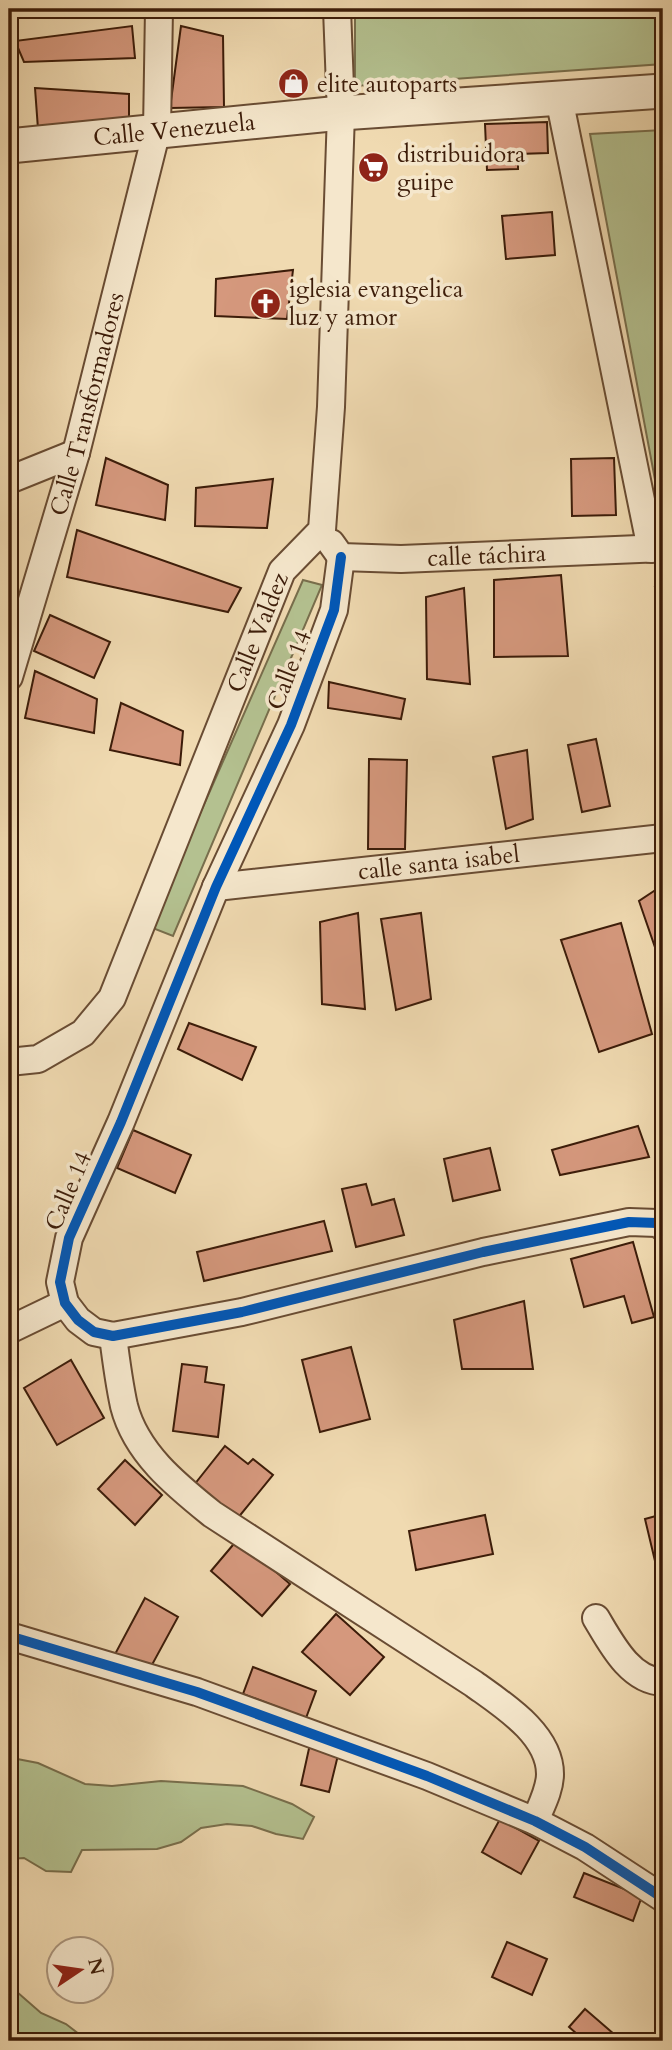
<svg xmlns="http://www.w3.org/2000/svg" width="672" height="2050" viewBox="0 0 672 2050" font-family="Cardo,serif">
<rect width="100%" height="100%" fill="#f0dab1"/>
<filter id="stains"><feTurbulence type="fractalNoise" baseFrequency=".00286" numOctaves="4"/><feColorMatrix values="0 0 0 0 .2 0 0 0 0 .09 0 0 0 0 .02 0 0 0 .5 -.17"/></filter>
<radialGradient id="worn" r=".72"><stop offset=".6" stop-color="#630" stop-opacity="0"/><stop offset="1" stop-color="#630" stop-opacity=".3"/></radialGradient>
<!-- green -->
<g fill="#b4c190" stroke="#786e4c" stroke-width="2">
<path d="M355,9H663V64L355,86Z"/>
<path d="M663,130V500L659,501L590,134Z"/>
<path d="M303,580L322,585L173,936L150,927Z"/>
<path d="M12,1758L38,1763L85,1784L112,1786L161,1781L243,1786L292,1804L314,1817L303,1839L276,1834L252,1826L227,1824L201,1828L181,1842L157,1849L82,1850L71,1872L46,1871L24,1858L9,1859V1759Z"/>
<path d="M9,1985L41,2013L66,2024L88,2041H9Z"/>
</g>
<!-- building -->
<g fill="#d5987d" stroke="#3c1c09" stroke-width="2">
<path d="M132,26L135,58L24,62L15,41Z"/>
<path d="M181,26L223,36L224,107L170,108Z"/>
<path d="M35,88L129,94V125L38,129Z"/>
<path d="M547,122L548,153L518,154V169L487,170L485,124Z"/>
<path d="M552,212L555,255L506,259L502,216Z"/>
<path d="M293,270L287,319L215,316L216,279Z"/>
<path d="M106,458L168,485L165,520L96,505Z"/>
<path d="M614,458L616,515L572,516L571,459Z"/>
<path d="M273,479L267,528L195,526L196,488Z"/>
<path d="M77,530L241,588L228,612L67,577Z"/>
<path d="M561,575L568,656L494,657V580Z"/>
<path d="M663,585V617L655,587Z"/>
<path d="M464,588L470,684L427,679L426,597Z"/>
<path d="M50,615L110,642L94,678L34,651Z"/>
<path d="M35,671L97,699L94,733L25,718Z"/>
<path d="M329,682L405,699L401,719L328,708Z"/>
<path d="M121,703L183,731L180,765L110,750Z"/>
<path d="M596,739L610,806L582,812L568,745Z"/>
<path d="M527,750L533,819L506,829L493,757Z"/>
<path d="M369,759L407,760L405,849H368Z"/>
<path d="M663,885V950L657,953L639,901Z"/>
<path d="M358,913L365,1009L322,1004L320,922Z"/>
<path d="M421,913L431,999L396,1010L381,919Z"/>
<path d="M621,923L652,1034L599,1052L561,940Z"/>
<path d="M189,1023L256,1047L242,1080L178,1049Z"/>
<path d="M638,1126L649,1157L560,1175L552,1150Z"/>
<path d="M133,1130L191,1155L175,1193L117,1168Z"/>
<path d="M490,1148L500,1190L453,1201L444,1159Z"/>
<path d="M366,1184L372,1205L394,1199L404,1235L356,1247L342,1189Z"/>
<path d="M324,1221L332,1251L204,1281L197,1252Z"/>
<path d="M633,1242L654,1317L632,1323L624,1296L584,1307L571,1259Z"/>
<path d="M524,1301L533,1369H462L454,1320Z"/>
<path d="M351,1347L370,1419L320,1432L302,1360Z"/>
<path d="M71,1360L104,1418L57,1445L24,1388Z"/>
<path d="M182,1364L207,1367L205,1382L224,1385L218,1437L173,1431Z"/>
<path d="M225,1446L248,1464L253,1459L273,1475L237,1519L194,1485Z"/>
<path d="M125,1460L162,1495L135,1525L98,1489Z"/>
<path d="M663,1514V1581L660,1582L645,1519Z"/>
<path d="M485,1515L493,1554L416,1570L409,1531Z"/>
<path d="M238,1539L290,1584L262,1616L211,1571Z"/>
<path d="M145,1598L178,1617L147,1674L114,1656Z"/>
<path d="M336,1614L384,1657L350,1695L302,1652Z"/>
<path d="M253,1667L316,1691L306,1718L243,1694Z"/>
<path d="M310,1744L339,1751L329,1792L301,1785Z"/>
<path d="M500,1819L539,1841L521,1874L482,1852Z"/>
<path d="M584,1873L642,1896L633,1921L574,1897Z"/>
<path d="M507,1942L547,1959L532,1995L492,1977Z"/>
<path d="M585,2009L622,2041H585L569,2027Z"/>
</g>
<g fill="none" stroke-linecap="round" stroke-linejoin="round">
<defs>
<g id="minor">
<path d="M559,98L651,549"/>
<path d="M9,480L76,453"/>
<path id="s1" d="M331,543L341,557L401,559L663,548"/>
<path d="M341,557L334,610L291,725L216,887L121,1122L69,1238L60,1282L65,1303L78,1320L94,1332L113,1336L242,1312L483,1252L629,1222L657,1223L663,1227"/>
<path id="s2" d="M9,677L76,453L157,130L159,9"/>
<path id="s3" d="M216,887L663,838"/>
<path id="s4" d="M9,1062L38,1059L83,1033L112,998L282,571L322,530L331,407L341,113L337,9"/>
<path d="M9,1330L65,1303"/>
<path d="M113,1336C116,1360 119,1383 124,1406C136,1453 176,1485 212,1514L474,1684C503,1705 550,1734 550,1774C550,1790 541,1806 535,1821"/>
<path d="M596,1618C611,1643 630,1681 663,1682"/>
<path d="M9,1636L197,1692L427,1776L535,1821L585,1847L663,1898"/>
</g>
<g id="tertiary">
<path id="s5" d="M9,146L341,113L663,91"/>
</g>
</defs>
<!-- minor casing -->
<use href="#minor" stroke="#694c33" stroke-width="30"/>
<!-- tertiary casing -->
<use href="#tertiary" stroke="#694c33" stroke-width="37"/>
<!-- minor -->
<use href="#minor" stroke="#f5e7cc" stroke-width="26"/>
<!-- tertiary -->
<use href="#tertiary" stroke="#f5e7cc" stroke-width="33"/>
<defs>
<g id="cycleway">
<path d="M341,557L334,610L291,725L216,887L121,1122L69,1238L60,1282L65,1303L78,1320L94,1332L113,1336L242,1312L483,1252L629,1222L657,1223L663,1227"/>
<path d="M9,1636L197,1692L427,1776L535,1821L585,1847L663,1898"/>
</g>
</defs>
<!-- cycleway casing -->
<use href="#cycleway" stroke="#f5e7cc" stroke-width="15"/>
<!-- cycleway -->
<use href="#cycleway" stroke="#0057b8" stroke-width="10"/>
</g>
<!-- icons -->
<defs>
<symbol id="shop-disc" viewBox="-11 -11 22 22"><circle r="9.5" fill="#8f2418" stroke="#f5e7cc"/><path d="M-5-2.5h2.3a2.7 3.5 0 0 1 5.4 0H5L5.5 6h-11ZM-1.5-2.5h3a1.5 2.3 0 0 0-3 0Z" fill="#fff"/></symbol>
<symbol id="supermarket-disc" viewBox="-11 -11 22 22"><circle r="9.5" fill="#8f2418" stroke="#f5e7cc"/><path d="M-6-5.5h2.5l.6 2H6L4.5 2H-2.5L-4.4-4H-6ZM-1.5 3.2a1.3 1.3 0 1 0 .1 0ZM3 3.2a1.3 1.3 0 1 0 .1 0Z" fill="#fff"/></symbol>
<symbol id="church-disc" viewBox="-11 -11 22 22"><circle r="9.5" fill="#8f2418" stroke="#f5e7cc"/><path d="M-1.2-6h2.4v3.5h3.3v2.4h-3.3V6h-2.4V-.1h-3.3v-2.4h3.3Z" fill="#fff"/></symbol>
</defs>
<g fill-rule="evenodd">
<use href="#shop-disc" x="276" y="66" width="35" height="35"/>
<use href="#supermarket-disc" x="356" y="150" width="35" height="35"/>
<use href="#church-disc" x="248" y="286" width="35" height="35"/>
</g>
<g text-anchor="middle" stroke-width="7" stroke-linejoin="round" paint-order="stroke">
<!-- poi labels -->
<g font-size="24" fill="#3c1c09" stroke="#f5e7cc" text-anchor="start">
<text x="317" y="92">elite autoparts</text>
<text x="397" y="162">distribuidora<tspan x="397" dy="28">guipe</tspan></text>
<text x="289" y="297">iglesia evangelica<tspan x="289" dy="28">luz y amor</tspan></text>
</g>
<!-- street labels -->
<g font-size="24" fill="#3c1c09" stroke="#f5e7cc">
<text dy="8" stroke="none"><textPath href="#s5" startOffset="166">Calle Venezuela</textPath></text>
<text dy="8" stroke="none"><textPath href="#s2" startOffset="284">Calle Transformadores</textPath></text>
<text dy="8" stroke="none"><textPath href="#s1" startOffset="163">calle táchira</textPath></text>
<text dy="8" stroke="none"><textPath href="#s4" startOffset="520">Calle Valdez</textPath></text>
<text transform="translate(289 670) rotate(-69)" y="8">Calle 14</text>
<text dy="8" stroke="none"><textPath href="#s3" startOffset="224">calle santa isabel</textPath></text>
<text transform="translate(68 1191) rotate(-67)" y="8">Calle 14</text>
</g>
</g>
<!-- margin -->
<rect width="672" height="2050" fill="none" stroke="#f0dab1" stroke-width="35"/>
<rect x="10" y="10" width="651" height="2029" fill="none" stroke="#3c1c09" stroke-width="3.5"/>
<rect x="18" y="18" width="637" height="2015" fill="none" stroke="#3c1c09" stroke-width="2"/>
<!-- north arrow -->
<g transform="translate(80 1970) rotate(77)"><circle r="33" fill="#f5e7cc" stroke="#ab967e" stroke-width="2"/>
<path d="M0-5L12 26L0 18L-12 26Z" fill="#8f2418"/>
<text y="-10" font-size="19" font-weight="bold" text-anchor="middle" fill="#3c1c09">N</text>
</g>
<rect width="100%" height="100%" filter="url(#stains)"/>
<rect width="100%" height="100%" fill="url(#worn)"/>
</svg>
